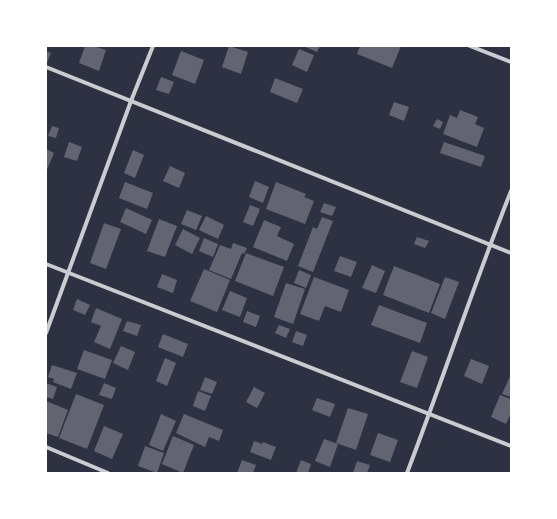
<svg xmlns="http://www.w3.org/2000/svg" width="557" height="519" viewBox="0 0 557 519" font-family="Ubuntu,sans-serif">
<rect width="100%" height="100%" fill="#2d3142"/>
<!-- building -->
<g fill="#626471">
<path d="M85,46H93L106,50L99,71L79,63Z"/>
<path d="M229,46L248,52L241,74L222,67Z"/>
<path d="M303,46H320L317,52Z"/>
<path d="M360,46H401L392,68L357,54Z"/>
<path d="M299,49L314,55L307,72L292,65Z"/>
<path d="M46,51L51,53L46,65Z"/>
<path d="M181,51L204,60L195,84L172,75Z"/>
<path d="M161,77L174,82L169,94L156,90Z"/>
<path d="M275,78L303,89L297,103L270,92Z"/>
<path d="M394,102L409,107L404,121L389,115Z"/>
<path d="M460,110L478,117L475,124L484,128L477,147L443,134L450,115L457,118Z"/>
<path d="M437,119L443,122L440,129L433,126Z"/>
<path d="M52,126L59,128L56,138L48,136Z"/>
<path d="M69,142L82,147L77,161L64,157Z"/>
<path d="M444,142L485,156L481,167L440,153Z"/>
<path d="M46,149L54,153L46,172Z"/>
<path d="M133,150L144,155L135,178L124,173Z"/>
<path d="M170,166L185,173L179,188L163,181Z"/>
<path d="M255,181L269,187L263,203L249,197Z"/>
<path d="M125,182L153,193L147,209L119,198Z"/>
<path d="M276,182L306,194L304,197L314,201L305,224L266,209Z"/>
<path d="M324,203L336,207L332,216L320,212Z"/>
<path d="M250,205L260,209L253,226L243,222Z"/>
<path d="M126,208L152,220L146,234L120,222Z"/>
<path d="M187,210L202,216L196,230L181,224Z"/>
<path d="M206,216L224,225L218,239L199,230Z"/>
<path d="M322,217L333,221L313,272L298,266L313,227L317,229Z"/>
<path d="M159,219L177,226L165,257L147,251Z"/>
<path d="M264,220L281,227L277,236L294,244L287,261L253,247Z"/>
<path d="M104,223L121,229L106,269L90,263Z"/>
<path d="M183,229L200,238L192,254L175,245Z"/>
<path d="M417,237L429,241L425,248L414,244Z"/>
<path d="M204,238L218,244L213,257L199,251Z"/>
<path d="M233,243L247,248L244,254L242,253L231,279L209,270L220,245L231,249Z"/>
<path d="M246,253L284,267L273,296L235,281Z"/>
<path d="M340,256L357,262L351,277L334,271Z"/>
<path d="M372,265L385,271L376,293L362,288Z"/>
<path d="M394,266L440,284L429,313L383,295Z"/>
<path d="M204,269L230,280L217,312L190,301Z"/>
<path d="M299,270L311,275L306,288L294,283Z"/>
<path d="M162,274L177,280L173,293L157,287Z"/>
<path d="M314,277L349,290L341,312L325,306L319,321L300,314Z"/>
<path d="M445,277L459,282L445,319L431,313Z"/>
<path d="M286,283L305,289L293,324L274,317Z"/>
<path d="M230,291L247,298L240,317L222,310Z"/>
<path d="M77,299L90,305L85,315L73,310Z"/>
<path d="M379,305L427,323L420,343L371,325Z"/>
<path d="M96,308L122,319L110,349L94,342L101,326L91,322Z"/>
<path d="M247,311L260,316L256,327L243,322Z"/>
<path d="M127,321L141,325L137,336L123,331Z"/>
<path d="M279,325L290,329L286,338L275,333Z"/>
<path d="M296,331L307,335L303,346L292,342Z"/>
<path d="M163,334L188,344L183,357L158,347Z"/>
<path d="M121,346L135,352L128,370L113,363Z"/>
<path d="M84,350L112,360L105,379L77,369Z"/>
<path d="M412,351L428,357L417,388L400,382Z"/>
<path d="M165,358L176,363L167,386L156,381Z"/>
<path d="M471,359L489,366L482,384L464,376Z"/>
<path d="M52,365L77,373L71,389L53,382L54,379L48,377Z"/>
<path d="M511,374V397L502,394Z"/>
<path d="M205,377L217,382L212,394L200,390Z"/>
<path d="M46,383L57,387L53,399L46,397Z"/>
<path d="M104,383L116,388L112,399L99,395Z"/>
<path d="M254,387L265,393L257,408L246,402Z"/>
<path d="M198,391L211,396L205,411L193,406Z"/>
<path d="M76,394L104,405L87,449L59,438Z"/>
<path d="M500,395L511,399V413L506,424L491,417Z"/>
<path d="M317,398L335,404L330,417L312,410Z"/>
<path d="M46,401L68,410L58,437L46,433Z"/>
<path d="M348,408L368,414L356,450L336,443Z"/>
<path d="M161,414L176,421L163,451L149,445Z"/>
<path d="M184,414L223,430L219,441L209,437L205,447L176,433Z"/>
<path d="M104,426L123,434L112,459L94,451Z"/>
<path d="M378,433L398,440L390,462L370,455Z"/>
<path d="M173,436L194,445L183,473L162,464Z"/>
<path d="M324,439L338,444L330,467L315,461Z"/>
<path d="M254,441L262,444L263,442L276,447L271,460L250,452Z"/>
<path d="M145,446L164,453L157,473L138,466Z"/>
<path d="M242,460L256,465L253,473H237Z"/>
<path d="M301,460L311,464L308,473H296Z"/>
<path d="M357,461L370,465L367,473H353Z"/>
</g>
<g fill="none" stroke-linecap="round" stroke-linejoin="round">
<!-- minor -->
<g stroke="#caccd0" stroke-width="4">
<path d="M470,46L511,62"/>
<path d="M46,67L511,253"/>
<path d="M46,264L511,446"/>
<path d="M46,333L131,101L153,46"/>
<path d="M46,447L108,473"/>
<path d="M407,473C443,379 474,284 511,191"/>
</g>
</g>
<!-- border -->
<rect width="557" height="519" fill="none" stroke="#ffffff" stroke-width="94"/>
</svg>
